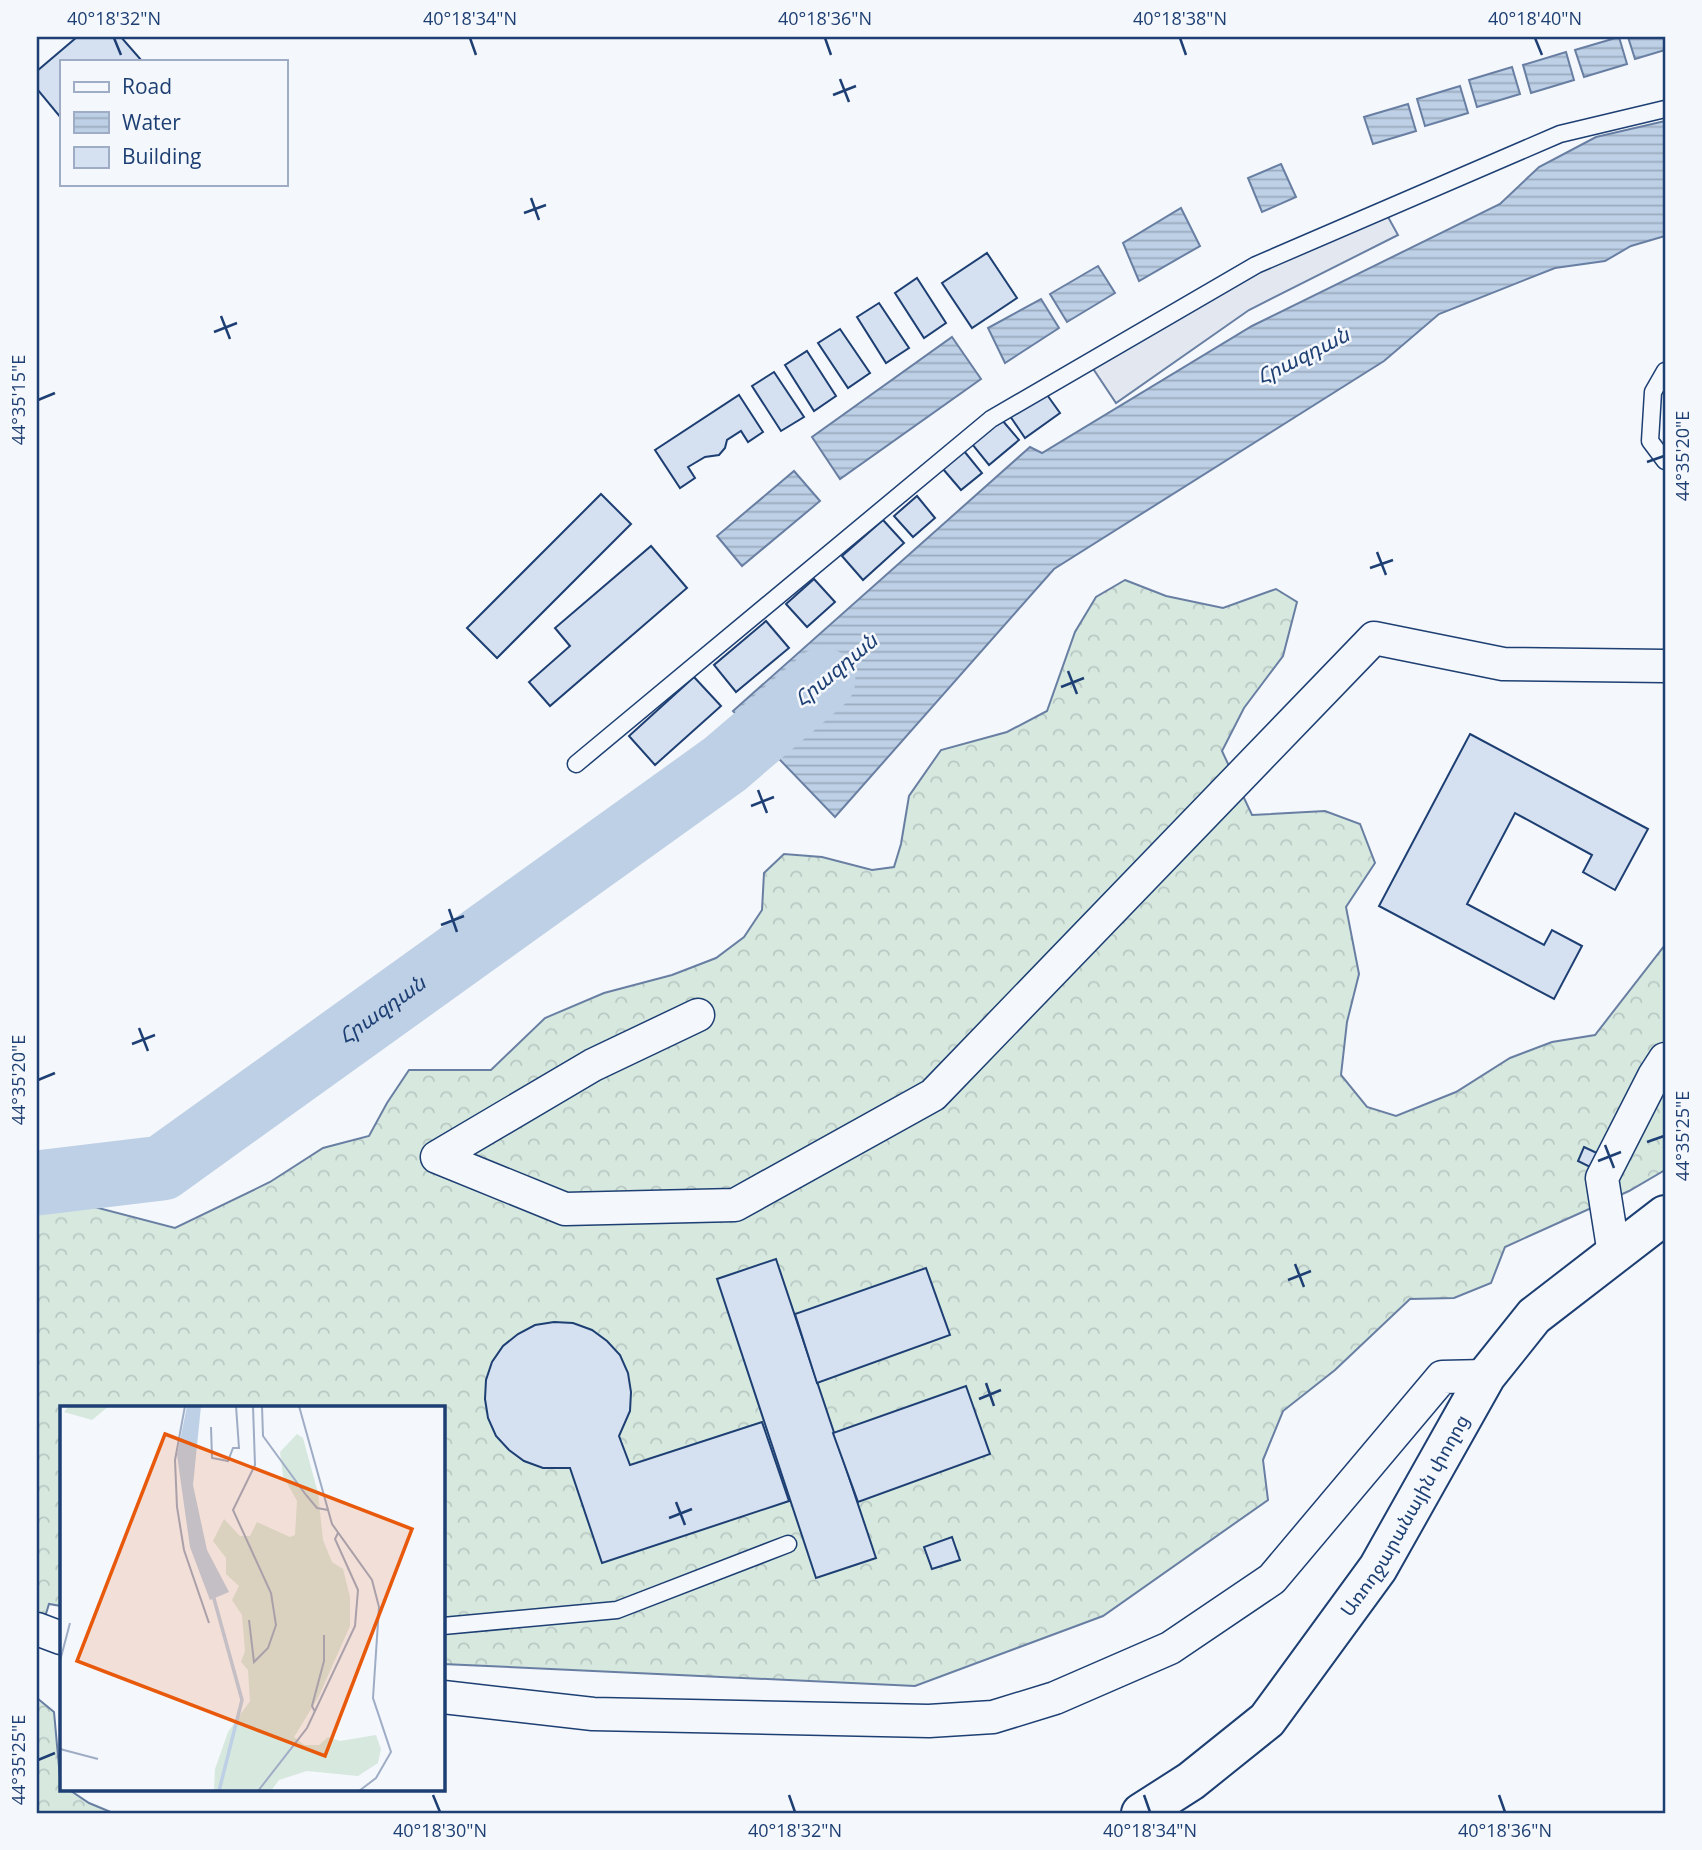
<svg xmlns="http://www.w3.org/2000/svg" width="1702" height="1850" viewBox="0 0 1702 1850" font-family="'Open Sans','Noto Sans Armenian',sans-serif">
<defs>
<pattern id="forest-crowns" width="20" height="18" patternUnits="userSpaceOnUse" patternTransform="scale(1.75)"><rect width="20" height="18" fill="#d7e8df"/><path d="M2 6a3 3 0 1 1 6 0M12 15a3 3 0 1 1 6 0" fill="none" stroke="#b8c8c3"/></pattern>
<pattern id="water-rules" width="6" height="5" patternUnits="userSpaceOnUse" patternTransform="scale(1.75)"><rect width="6" height="5" fill="#bed0e5"/><path d="M0 2.5h6" fill="none" stroke="#9aaabe"/></pattern>
</defs>
<rect width="100%" height="100%" fill="#f4f7fb"/>
<!-- forest -->
<g fill="url(#forest-crowns)" stroke="#687fa3" stroke-width="2">
<path d="M1125,580L1166,596L1223,608L1276,589L1297,602L1283,656L1244,708L1222,751L1252,815L1325,811L1360,824L1375,863L1346,907L1359,974L1347,1022L1341,1075L1367,1107L1396,1116L1456,1092L1510,1058L1552,1042L1595,1035L1665,945V1170L1629,1191L1505,1247L1491,1283L1454,1298L1410,1299L1335,1370L1283,1411L1263,1460L1268,1500L1103,1616L915,1686L443,1664V1407H61V1606L49,1604L37,1643V1192L175,1228L270,1182L323,1148L369,1136L387,1103L409,1070H491L545,1018L604,993L672,975L716,958L744,937L762,910L764,873L784,854L822,857L872,870L894,867L901,844L909,796L941,750L1007,732L1047,711L1075,632L1096,597Z"/>
<path d="M37,1698L54,1712L61,1789H68L89,1803L113,1813H37Z"/>
</g>
<!-- parking -->
<path fill="#e3e8f0" stroke="#687fa3" stroke-width="2" d="M1382,206L1398,235L1249,310L1116,403L1092,367L1241,277Z"/>
<!-- water -->
<g fill="url(#water-rules)" stroke="#687fa3" stroke-width="2">
<path d="M1619,37L1627,64L1584,77L1575,50Z"/>
<path d="M1628,37H1665V50L1635,59Z"/>
<path d="M1566,52L1574,80L1531,93L1523,65Z"/>
<path d="M1512,67L1520,94L1477,107L1469,80Z"/>
<path d="M1460,86L1468,113L1425,126L1417,99Z"/>
<path d="M1408,104L1416,131L1373,144L1364,117Z"/>
<path d="M1665,121V236L1631,246L1605,261L1555,268L1439,314L1384,361L1054,569L835,817L733,711L1030,447L1042,453L1252,326L1500,204L1539,167L1596,137Z"/>
<path d="M1281,164L1296,197L1262,212L1248,178Z"/>
<path d="M1181,208L1200,246L1139,281L1123,243Z"/>
<path d="M1098,266L1115,293L1067,322L1050,294Z"/>
<path d="M1041,299L1059,328L1005,363L988,328Z"/>
<path d="M952,337L981,379L840,479L812,437Z"/>
<path d="M794,471L820,501L742,566L717,536Z"/>
</g>
<g fill="none" stroke-linecap="round" stroke-linejoin="round">
<!-- river -->
<path stroke="#bed0e5" stroke-width="65" id="s1" d="M37,1183L162,1168L725,764L823,680"/>
</g>
<!-- building -->
<g fill="#d5e0f0" stroke="#1d3f73" stroke-width="2">
<path d="M77,37H121L142,61H61V118L37,89V71Z"/>
<path d="M987,253L1017,298L972,328L942,283Z"/>
<path d="M917,278L946,323L924,338L895,293Z"/>
<path d="M879,303L909,348L886,363L857,317Z"/>
<path d="M840,329L870,373L848,388L818,343Z"/>
<path d="M807,351L836,396L814,411L785,365Z"/>
<path d="M774,372L804,417L781,431L752,386Z"/>
<path d="M1045,392L1060,413L1025,438L1010,416Z"/>
<path d="M739,395L763,432L748,442L741,431L727,440L725,448L719,455L705,457L688,467L695,478L680,488L655,450Z"/>
<path d="M1002,420L1019,440L989,465L972,444Z"/>
<path d="M964,451L982,473L961,490L943,469Z"/>
<path d="M601,494L631,524L497,658L467,628Z"/>
<path d="M917,496L935,518L913,537L894,516Z"/>
<path d="M883,520L904,543L863,580L842,556Z"/>
<path d="M651,546L687,588L550,706L529,682L570,646L555,628Z"/>
<path d="M814,579L835,602L807,627L786,604Z"/>
<path d="M766,621L789,648L736,692L714,665Z"/>
<path d="M694,677L721,706L655,765L629,736Z"/>
<path d="M1470,734L1648,829L1615,890L1583,872L1592,855L1515,813L1467,904L1544,945L1552,930L1582,946L1554,999L1379,906Z"/>
<path d="M1584,1147L1599,1154L1592,1168L1578,1161Z"/>
<path d="M776,1259L876,1558L816,1578L717,1279Z"/>
<path d="M926,1268L950,1335L817,1383L795,1314Z"/>
<path d="M554,1322L573,1323L592,1330L607,1341L620,1355L628,1373L631,1392L630,1411L619,1436L630,1465L762,1422L789,1501L602,1563L570,1468H543L524,1461L509,1450L496,1436L488,1418L485,1399L486,1380L492,1362L503,1346L518,1334L535,1325Z"/>
<path d="M966,1386L990,1454L858,1502L833,1433Z"/>
<path d="M952,1537L960,1560L932,1569L924,1547Z"/>
</g>
<g fill="none" stroke-linecap="round" stroke-linejoin="round">
<defs>
<g id="lane">
<path d="M1665,371L1653,392L1650,441L1665,461"/>
<path d="M576,764L991,419L1256,265L1560,134L1665,109"/>
<path d="M443,1626L617,1610L788,1544"/>
</g>
<g id="street">
<path d="M698,1015L593,1065L437,1157L565,1209L735,1205L933,1095L1374,638L1503,664L1665,666"/>
<path d="M1614,1254L1602,1178L1654,1076L1665,1059"/>
<path d="M37,1629L61,1638"/>
<path d="M443,1697L593,1714L929,1721L993,1717L1055,1698L1170,1648L1272,1579L1442,1377L1486,1376"/>
</g>
<g id="secondary">
<path id="s2" d="M1141,1813L1191,1781L1267,1720L1378,1568L1486,1376L1534,1316L1665,1215"/>
</g>
</defs>
<!-- lane casing -->
<use href="#lane" stroke="#1d3f73" stroke-width="19"/>
<!-- street casing -->
<use href="#street" stroke="#1d3f73" stroke-width="35"/>
<!-- secondary casing -->
<use href="#secondary" stroke="#1d3f73" stroke-width="42"/>
<!-- lane -->
<use href="#lane" stroke="#f4f7fb" stroke-width="16"/>
<!-- street -->
<use href="#street" stroke="#f4f7fb" stroke-width="32"/>
<!-- secondary -->
<use href="#secondary" stroke="#f4f7fb" stroke-width="38"/>
<!-- wall -->
<path stroke="#1d3f73" stroke-width="3.5" d="M1665,424V436"/>
</g>
<!-- ticks -->
<path fill="none" stroke="#1d3f73" stroke-width="2.5" d="M114,38L121,55M470,38L476,55M825,38L831,55M1180,38L1186,55M1535,38L1542,55M840,79L849,102M833,95L856,86M531,198L539,220M524,213L546,205M221,316L230,339M214,332L237,323M38,400L55,393M1647,462L1664,456M1377,552L1386,575M1370,568L1393,560M1068,671L1077,694M1061,687L1084,678M758,790L767,813M751,806L774,797M449,909L457,932M441,925L464,916M139,1028L148,1051M132,1044L155,1035M38,1080L55,1073M1647,1142L1664,1136M1605,1145L1614,1168M1598,1161L1621,1152M1295,1264L1304,1287M1288,1280L1311,1271M986,1383L994,1406M979,1399L1001,1390M676,1502L685,1525M669,1518L692,1509M38,1760L55,1753M433,1795L440,1812M789,1795L795,1812M1144,1795L1150,1812M1499,1795L1505,1812"/>
<g text-anchor="middle" stroke-width="5" stroke-linejoin="round" paint-order="stroke">
<!-- street labels -->
<g font-size="19" fill="#1d3f73" stroke="#f4f7fb">
<text dy="7" stroke="none"><textPath href="#s2" startOffset="404">Առողջարանային փողոց</textPath></text>
</g>
<!-- water labels -->
<g font-size="21" font-style="italic" fill="#1d3f73" stroke="#f4f7fb">
<text transform="translate(1303 356) rotate(-27)" y="7">Հրազդան</text>
<text transform="translate(836 670) rotate(-40)" y="7">Հրազդան</text>
<text dy="7" stroke="none"><textPath href="#s1" startOffset="397">Հրազդան</textPath></text>
</g>
</g>
<!-- overview -->
<g transform="translate(60 1406)">
<rect width="385" height="385" fill="#f4f7fb"/>
<path d="M9,0H49L32,14L4,6ZM237,28L243,32L258,87L263,134L272,156L283,163L290,191V220L258,292L234,331L244,339H259L268,331L280,335L316,329L321,343L318,357L298,370L247,365L219,374L211,385H154L155,363L168,326L190,295L188,264L181,256L185,245L182,209L172,194L179,180L166,168V152L153,135L164,113L180,130H190L197,116L230,131L235,129L237,95L223,70L220,46Z" fill="#d7e8df"/>
<path d="M127,0H141L133,79L147,144L169,186L150,194L130,141L117,49Z" fill="#bed0e5"/>
<path fill="none" stroke="#bed0e5" stroke-width="3.5" d="M151,182L182,294L159,385"/>
<path fill="none" stroke="#9eadc5" stroke-width="2" d="M125,0L115,54L117,101L124,144L149,217M202,0L203,30L246,89L257,102L268,104M239,0L272,118L312,174L319,201L313,292L331,346L316,372L299,385M151,21L152,52L168,55L173,42H179L176,0M189,214L194,256L208,242L216,219L211,187L173,104L195,59L193,0M0,255L10,217M255,306L252,300L264,255V229M0,343L38,353M198,385L247,322L295,220L298,184L275,133L278,127"/>
<path fill="#e8590c" fill-opacity="0.15" stroke="#e8590c" stroke-width="3.5" d="M105,28L352,123L265,350L17,255Z"/>
<rect width="385" height="385" fill="none" stroke="#1d3f73" stroke-width="3.5"/>
</g>
<!-- border -->
<rect width="1702" height="1850" fill="none" stroke="#f4f7fb" stroke-width="77"/>
<!-- legend -->
<rect x="60" y="60" width="228" height="126" fill="#f4f7fb" stroke="#9eadc5" stroke-width="2"/>
<rect x="74" y="82" width="35" height="10" fill="#f4f7fb" stroke="#9eadc5" stroke-width="2"/>
<text x="122" y="94" font-size="21" fill="#1d3f73">Road</text>
<rect x="74" y="112" width="35" height="21" fill="url(#water-rules)" stroke="#9eadc5" stroke-width="2"/>
<text x="122" y="130" font-size="21" fill="#1d3f73">Water</text>
<rect x="74" y="147" width="35" height="21" fill="#d5e0f0" stroke="#9eadc5" stroke-width="2"/>
<text x="122" y="164" font-size="21" fill="#1d3f73">Building</text>
<rect x="38" y="38" width="1626" height="1774" fill="none" stroke="#1d3f73" stroke-width="2.5"/>
<g font-size="18" text-anchor="middle" fill="#1d3f73">
<text x="114" y="25">40°18'32"N</text>
<text x="470" y="25">40°18'34"N</text>
<text x="825" y="25">40°18'36"N</text>
<text x="1180" y="25">40°18'38"N</text>
<text x="1535" y="25">40°18'40"N</text>
<text transform="translate(19 400) rotate(-90)" y="6">44°35'15"E</text>
<text transform="translate(1683 456) rotate(-90)" y="6">44°35'20"E</text>
<text transform="translate(19 1080) rotate(-90)" y="6">44°35'20"E</text>
<text transform="translate(1683 1136) rotate(-90)" y="6">44°35'25"E</text>
<text transform="translate(19 1760) rotate(-90)" y="6">44°35'25"E</text>
<text x="440" y="1837">40°18'30"N</text>
<text x="795" y="1837">40°18'32"N</text>
<text x="1150" y="1837">40°18'34"N</text>
<text x="1505" y="1837">40°18'36"N</text>
</g>
</svg>
